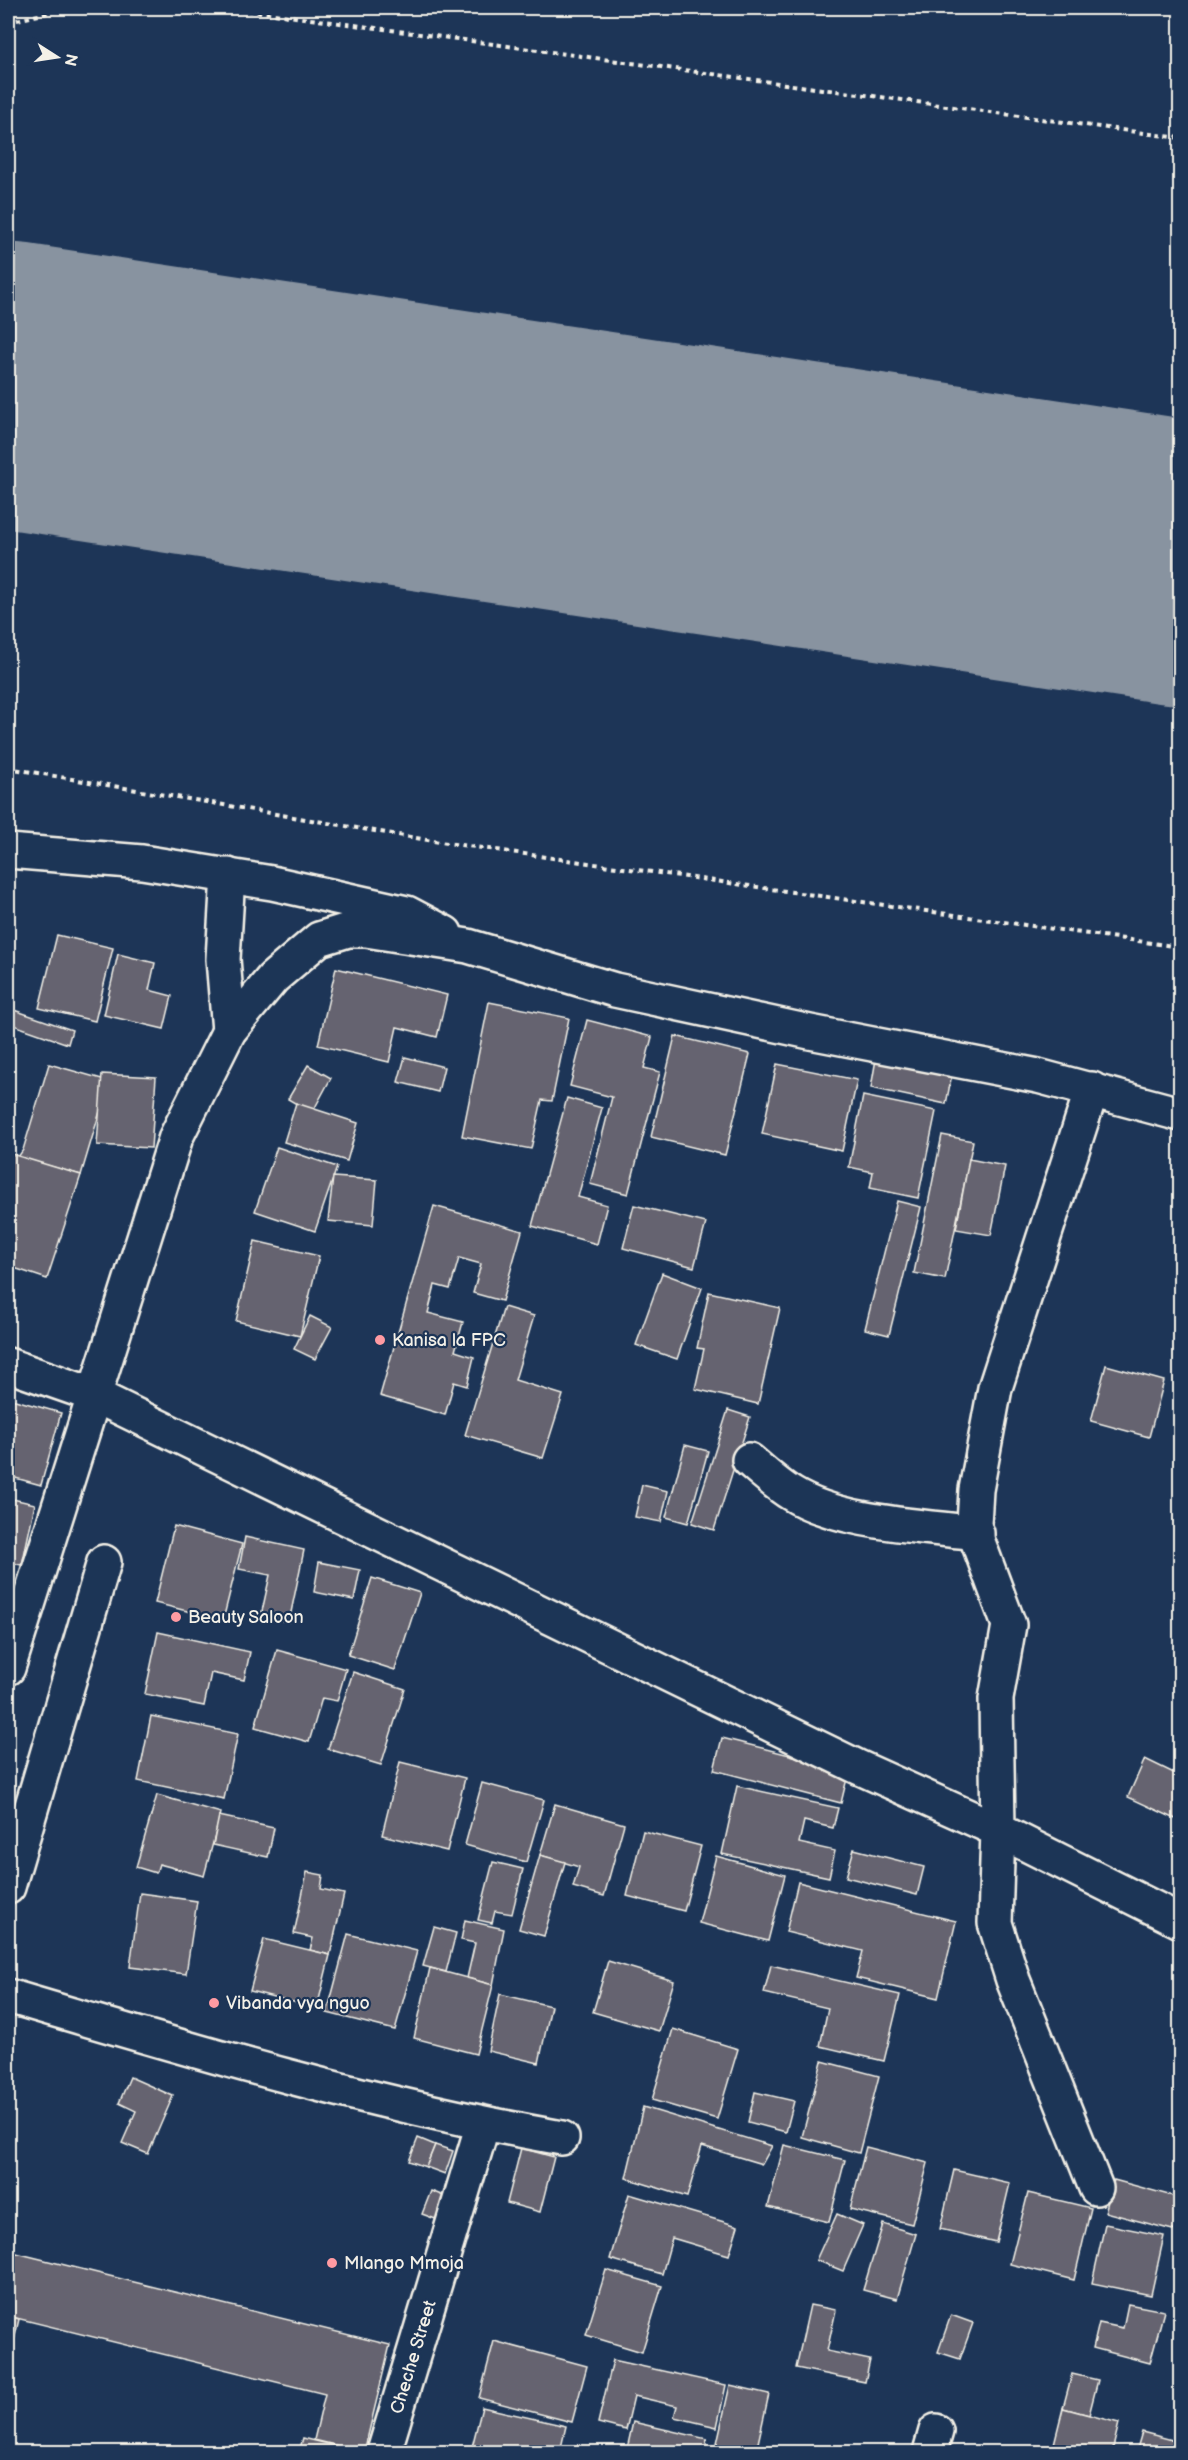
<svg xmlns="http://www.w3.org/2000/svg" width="1188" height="2460" viewBox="0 0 1188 2460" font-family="'Balsamiq Sans',sans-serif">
<rect width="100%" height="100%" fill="#1d3557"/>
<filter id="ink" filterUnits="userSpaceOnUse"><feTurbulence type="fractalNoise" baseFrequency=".0167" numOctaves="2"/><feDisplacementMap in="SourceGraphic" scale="12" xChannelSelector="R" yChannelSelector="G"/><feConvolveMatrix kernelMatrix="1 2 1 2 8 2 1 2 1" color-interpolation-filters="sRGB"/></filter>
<g filter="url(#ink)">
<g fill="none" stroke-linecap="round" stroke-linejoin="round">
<!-- runway -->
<path stroke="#8893a0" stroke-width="285" d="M8,385L1180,562"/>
</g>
<!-- building -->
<g fill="#65636f" stroke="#f4f1e8" stroke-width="1.5">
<path d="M57,935L113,948L95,1021L39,1008Z"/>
<path d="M118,954L155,963L149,990L172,996L164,1029L104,1015Z"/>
<path d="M336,968L447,995L437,1037L397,1027L389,1062L318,1045Z"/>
<path d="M489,1002L569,1018L552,1101L542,1100L531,1149L462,1136Z"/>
<path d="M8,1008L72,1030L68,1044L8,1023Z"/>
<path d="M587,1020L652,1037L644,1068L660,1072L628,1194L590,1184L612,1097L570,1086Z"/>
<path d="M675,1036L750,1054L725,1155L651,1137Z"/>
<path d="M405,1057L444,1067L438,1092L398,1082Z"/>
<path d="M876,1059L952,1074L946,1104L871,1088Z"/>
<path d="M49,1064L109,1081L81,1175L18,1157L23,1150Z"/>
<path d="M777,1064L857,1080L842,1151L762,1134Z"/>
<path d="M308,1065L331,1078L312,1113L288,1099Z"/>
<path d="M102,1074L156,1077L151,1148L97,1145Z"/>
<path d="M863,1096L936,1111L918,1198L870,1188L873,1172L849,1167Z"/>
<path d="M567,1098L602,1108L578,1197L607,1205L597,1244L532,1226Z"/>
<path d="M296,1103L358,1123L347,1161L284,1142Z"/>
<path d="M942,1135L973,1141L945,1279L914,1273Z"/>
<path d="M277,1147L337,1167L315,1231L255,1211Z"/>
<path d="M8,1153L81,1175L47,1279L8,1266Z"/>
<path d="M969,1159L1005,1166L991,1235L956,1229Z"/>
<path d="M333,1177L377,1180L373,1225L328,1221Z"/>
<path d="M897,1201L921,1207L889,1335L865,1329Z"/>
<path d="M634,1205L706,1223L694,1267L623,1248Z"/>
<path d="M434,1206L522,1231L502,1301L473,1293L481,1264L459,1258L450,1289L435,1285L428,1313L463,1322L455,1351L474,1357L467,1386L454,1382L445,1415L380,1396Z"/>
<path d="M255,1241L319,1256L300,1336L236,1321Z"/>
<path d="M662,1273L702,1288L677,1359L636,1345Z"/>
<path d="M709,1292L780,1308L758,1404L695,1389L704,1349L697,1348Z"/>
<path d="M504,1307L534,1316L515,1380L563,1395L543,1458L465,1435Z"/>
<path d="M310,1316L332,1327L315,1359L294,1349Z"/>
<path d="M1106,1365L1164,1381L1149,1437L1091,1421Z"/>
<path d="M8,1398L61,1413L41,1485L8,1476Z"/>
<path d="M728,1410L750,1417L714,1530L692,1523Z"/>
<path d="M685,1445L708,1451L688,1523L666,1517Z"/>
<path d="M642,1485L668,1491L661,1522L635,1517Z"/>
<path d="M8,1498L35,1504L22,1565L8,1562Z"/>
<path d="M174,1526L242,1544L223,1620L155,1603Z"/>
<path d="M245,1537L304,1550L289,1622L261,1616L270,1575L239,1569Z"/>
<path d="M319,1562L360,1570L354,1600L314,1592Z"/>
<path d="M372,1578L420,1593L395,1670L348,1655Z"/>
<path d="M8,1579L15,1581L8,1613Z"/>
<path d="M158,1632L250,1652L244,1680L211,1673L204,1706L145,1694Z"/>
<path d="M277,1650L346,1669L337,1701L322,1698L309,1742L255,1727Z"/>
<path d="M353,1672L405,1689L381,1765L328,1749Z"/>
<path d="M151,1716L238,1734L224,1799L138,1781Z"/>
<path d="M722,1738L849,1770L841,1803L714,1770Z"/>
<path d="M1145,1759L1180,1776V1821L1128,1797Z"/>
<path d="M400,1762L465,1778L447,1851L382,1835Z"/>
<path d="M482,1783L544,1800L526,1862L465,1845Z"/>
<path d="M737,1786L838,1808L833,1828L804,1821L799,1843L835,1851L829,1877L722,1854Z"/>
<path d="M157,1795L221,1813L204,1876L159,1864L156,1873L136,1867Z"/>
<path d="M555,1804L624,1824L604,1896L573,1887L579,1867L540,1855Z"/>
<path d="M219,1816L274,1828L268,1857L213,1845Z"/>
<path d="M643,1831L701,1846L684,1911L627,1896Z"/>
<path d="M854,1849L924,1867L917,1895L846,1877Z"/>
<path d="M540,1855L565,1862L544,1936L519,1929Z"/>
<path d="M716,1856L785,1875L768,1941L699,1923Z"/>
<path d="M493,1862L523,1869L512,1914L495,1911L492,1923L478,1920Z"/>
<path d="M307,1872L323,1875L321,1889L344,1894L330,1955L310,1950L313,1938L294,1934Z"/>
<path d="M798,1882L956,1921L938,1998L856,1978L863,1951L786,1932Z"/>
<path d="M140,1893L197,1901L186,1974L130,1967Z"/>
<path d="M465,1920L504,1929L493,1985L467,1978L475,1943L461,1940Z"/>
<path d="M434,1927L456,1933L446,1972L423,1966Z"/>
<path d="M348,1934L417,1951L395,2030L327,2013Z"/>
<path d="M264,1939L330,1955L317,2008L250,1991Z"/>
<path d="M608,1961L674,1981L659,2031L593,2012Z"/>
<path d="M771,1965L900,1995L884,2061L820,2046L828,2008L764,1993Z"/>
<path d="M430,1968L493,1985L476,2054L414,2038Z"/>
<path d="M500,1994L551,2006L539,2063L488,2051Z"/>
<path d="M673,2029L738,2049L717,2119L652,2100Z"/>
<path d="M822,2061L879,2076L859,2153L802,2137Z"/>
<path d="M130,2077L173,2096L148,2154L122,2143L136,2111L119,2103Z"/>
<path d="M755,2092L794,2101L786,2132L748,2122Z"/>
<path d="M643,2107L772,2146L762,2164L702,2146L687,2197L626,2178Z"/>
<path d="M418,2138L435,2145L426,2167L409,2161Z"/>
<path d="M435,2145L453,2151L445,2174L426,2167Z"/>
<path d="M784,2145L845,2160L829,2222L768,2207Z"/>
<path d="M866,2147L928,2163L912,2224L850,2209Z"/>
<path d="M521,2148L554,2157L540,2212L507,2203Z"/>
<path d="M954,2170L1010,2183L996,2242L940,2229Z"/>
<path d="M1114,2180L1180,2198V2232L1105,2212Z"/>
<path d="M431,2191L449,2198L441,2221L422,2214Z"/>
<path d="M1028,2193L1091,2208L1074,2280L1010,2264Z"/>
<path d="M629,2194L738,2226L729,2255L672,2238L662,2274L610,2259Z"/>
<path d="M837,2214L863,2225L843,2271L816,2260Z"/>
<path d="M883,2224L916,2234L897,2299L863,2290Z"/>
<path d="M1105,2224L1164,2236L1151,2295L1092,2283Z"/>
<path d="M8,2251L390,2345L364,2452L314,2440L325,2394L8,2316Z"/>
<path d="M606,2270L662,2286L642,2352L586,2335Z"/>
<path d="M1128,2304L1164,2311L1150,2363L1093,2348L1099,2323L1123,2328Z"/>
<path d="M810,2305L836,2310L827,2351L870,2360L865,2382L796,2368Z"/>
<path d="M951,2315L973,2323L960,2359L938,2352Z"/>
<path d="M8,2316L19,2319L8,2366Z"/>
<path d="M494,2341L587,2366L572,2422L479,2398Z"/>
<path d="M613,2360L726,2385L717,2427L674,2417L677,2406L634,2396L626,2430L598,2423Z"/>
<path d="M1072,2374L1098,2380L1089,2415L1063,2408Z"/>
<path d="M730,2385L769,2394L756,2452H715Z"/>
<path d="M482,2407L566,2426L560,2452H488L472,2447Z"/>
<path d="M1063,2408L1119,2423L1112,2452H1052Z"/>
<path d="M633,2422L707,2439L704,2452H641L627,2449Z"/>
<path d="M1142,2432L1180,2442V2452H1136Z"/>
<path d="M303,2438L353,2450V2452H299Z"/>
</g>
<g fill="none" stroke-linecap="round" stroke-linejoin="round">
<defs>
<g id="street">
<path d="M8,851L142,862L272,883L407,913L445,933"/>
<path d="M228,875L223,959L229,1031"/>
<path d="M1092,1089L995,1388L976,1490L974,1524L978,1542L1009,1625L996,1699L998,1830L995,1923L1013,1980L1096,2188"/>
<path d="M8,1365L94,1395L858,1767L998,1830L1180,1921"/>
<path d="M749,1460C763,1472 777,1485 792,1494C839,1523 922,1526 977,1533"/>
<path d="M8,1668L176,1137L229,1031L273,978L319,939L348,930H366L468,946L615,990L810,1032L1038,1076L1180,1114"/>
<path d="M8,1887L104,1562"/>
<path d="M8,1996C190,2050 374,2105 562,2138"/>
<path d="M384,2452L483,2124"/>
<path d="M930,2452L936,2431"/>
</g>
</defs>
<!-- street casing -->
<use href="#street" stroke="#f4f1e8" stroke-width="38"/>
<!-- path -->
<g stroke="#f4f1e8" stroke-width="4" stroke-dasharray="4.5 4.5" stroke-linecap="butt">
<path d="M230,8L1180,138"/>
<path d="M8,22L69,8"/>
<path d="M8,768L433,841L1180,947"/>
</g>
<!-- street -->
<use href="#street" stroke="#1d3557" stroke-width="33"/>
</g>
</g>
<!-- markers -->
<g fill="#ff9aa2" stroke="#1d3557" stroke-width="2">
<circle cx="380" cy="1340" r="6"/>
<circle cx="176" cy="1617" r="6"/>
<circle cx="214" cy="2003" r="6"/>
<circle cx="332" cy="2263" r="6"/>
</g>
<g text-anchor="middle" stroke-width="4.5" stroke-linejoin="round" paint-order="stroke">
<!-- poi labels -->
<g font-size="18" fill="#f4f1e8" stroke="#1d3557" text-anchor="start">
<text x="392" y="1346">Kanisa la FPC</text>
<text x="188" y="1623">Beauty Saloon</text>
<text x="226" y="2009">Vibanda vya nguo</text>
<text x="344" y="2269">Mlango Mmoja</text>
</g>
<!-- street labels -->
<g font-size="18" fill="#f4f1e8" stroke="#1d3557">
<text transform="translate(413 2357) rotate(-73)" y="6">Cheche Street</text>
</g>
</g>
<!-- margin -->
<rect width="1188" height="2460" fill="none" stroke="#1d3557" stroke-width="30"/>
<rect x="15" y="15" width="1158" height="2430" fill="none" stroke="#f4f1e8" stroke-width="2" filter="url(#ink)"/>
<!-- north arrow -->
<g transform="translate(57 57) rotate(102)" stroke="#1d3557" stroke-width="4.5" paint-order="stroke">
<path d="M0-4.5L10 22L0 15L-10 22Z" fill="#f4f1e8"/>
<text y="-9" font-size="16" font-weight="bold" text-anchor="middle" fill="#f4f1e8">N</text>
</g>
</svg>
